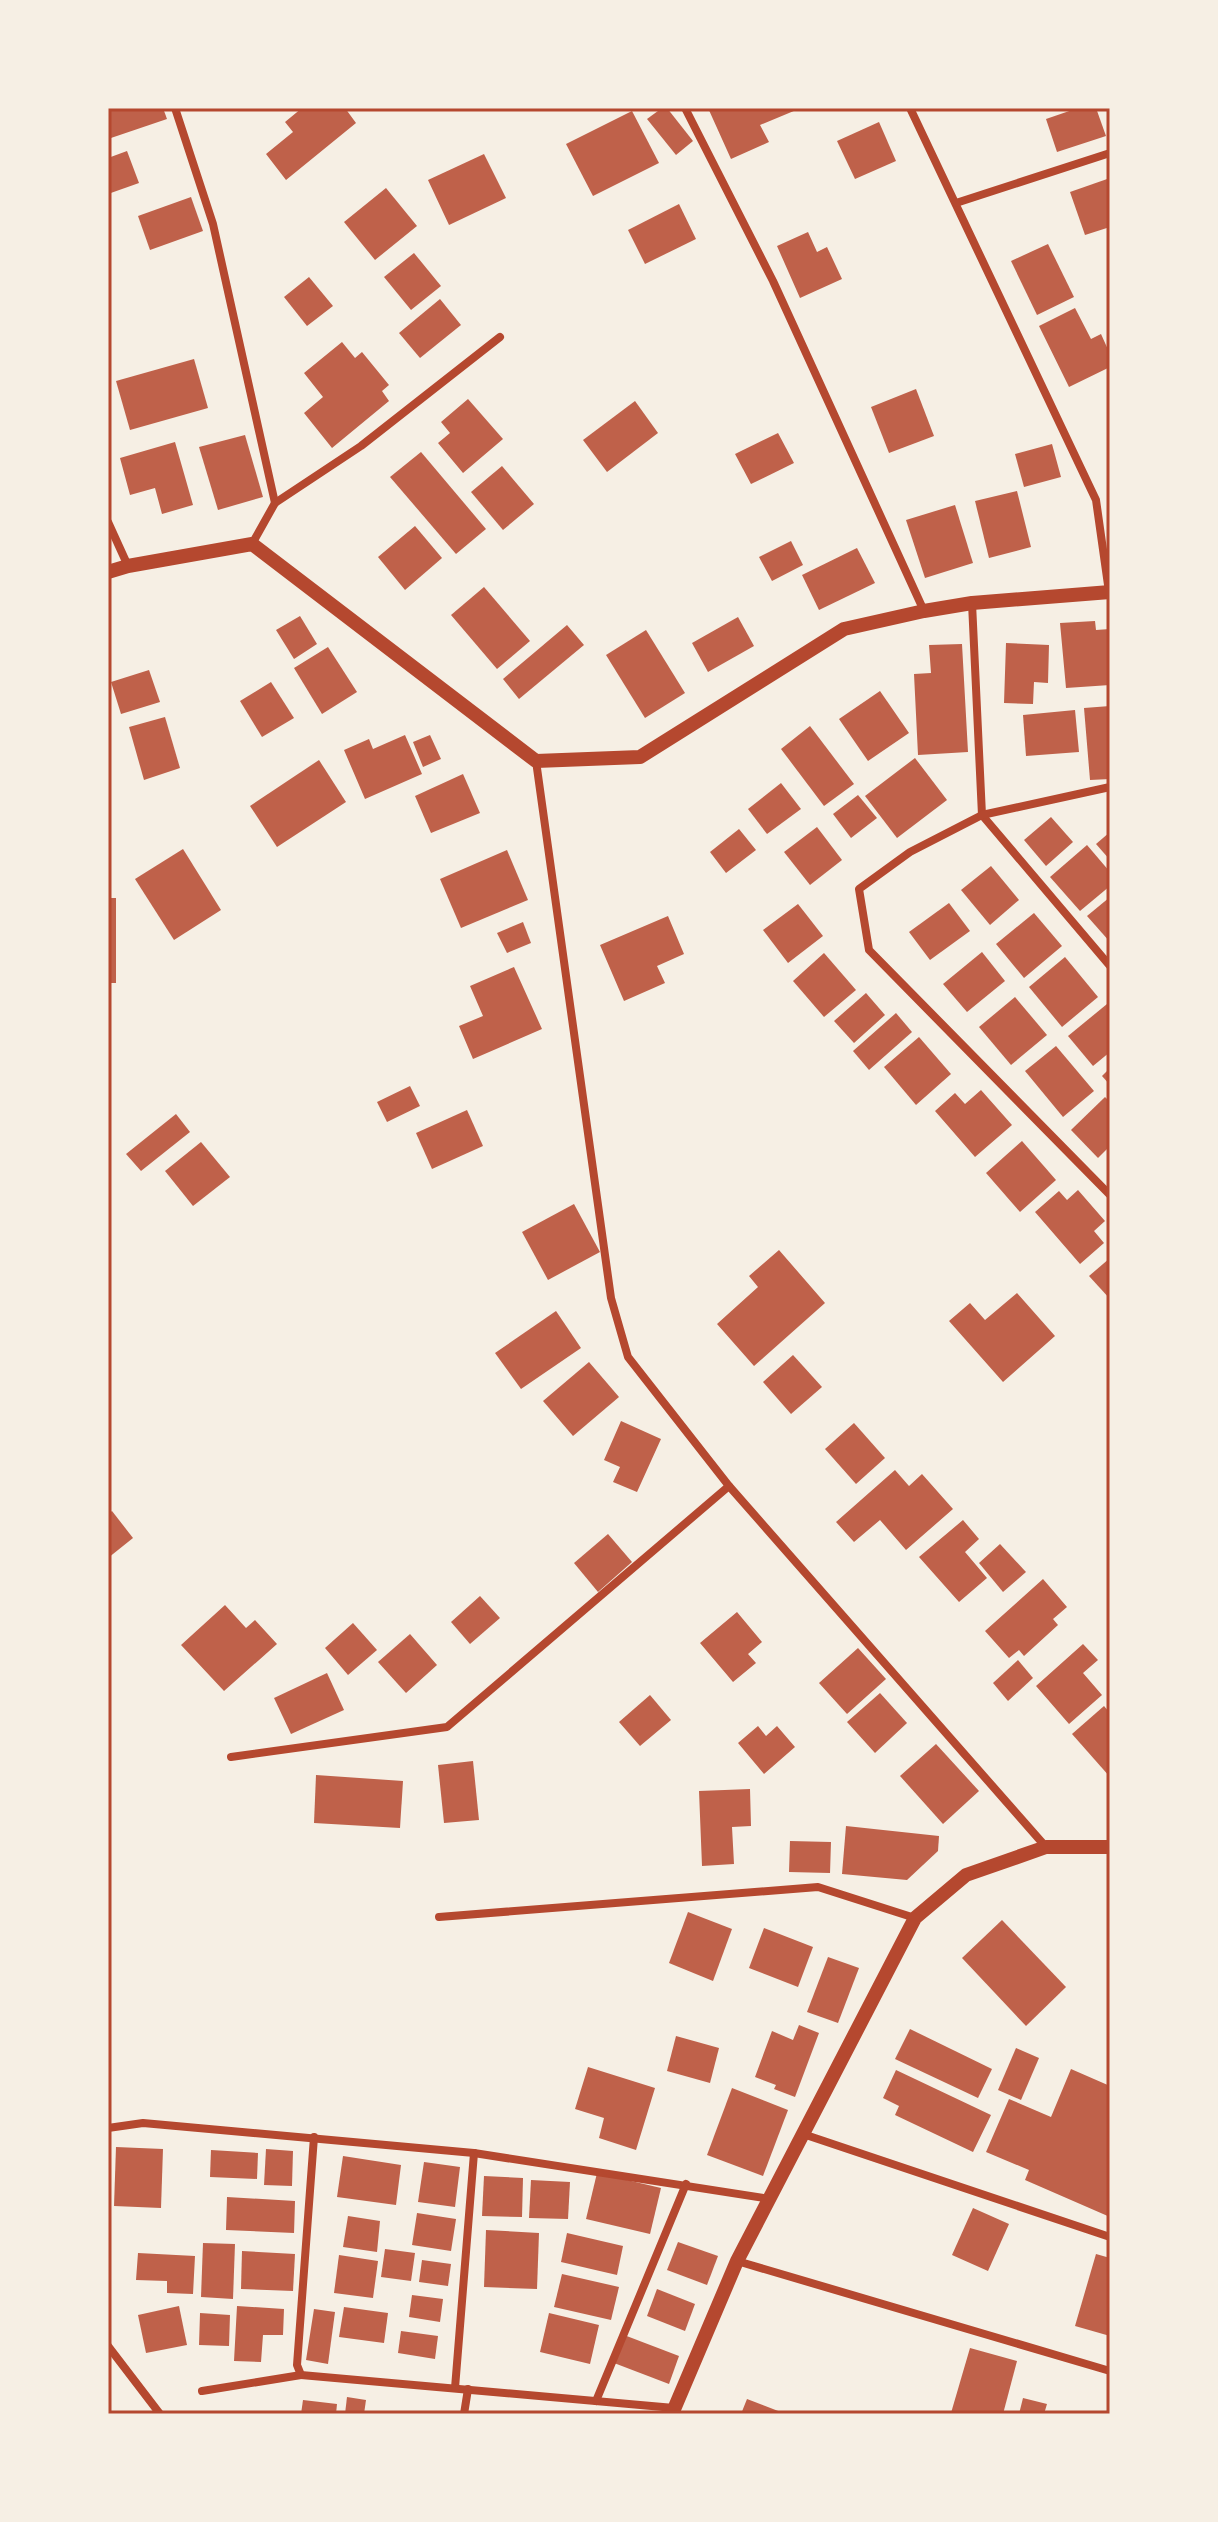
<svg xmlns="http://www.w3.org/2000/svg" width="1218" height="2522" viewBox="0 0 1218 2522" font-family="Lato,sans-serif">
<rect width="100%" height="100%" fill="#f6efe4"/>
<!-- building -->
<g fill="#bf614a">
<path d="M108,108H163L167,119L108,139Z"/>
<path d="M302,108H345L356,123L286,180L266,154L293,132L285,122Z"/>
<path d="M662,108H667L693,141L676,155L647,119Z"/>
<path d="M708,108H801L760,125L769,142L731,159Z"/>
<path d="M1078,108H1096L1106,136L1057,152L1046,119Z"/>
<path d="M632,111L659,163L593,196L566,144Z"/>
<path d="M879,122L896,161L855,179L837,141Z"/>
<path d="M127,151L139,183L108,194V158Z"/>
<path d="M484,154L506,198L449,225L428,180Z"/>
<path d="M1110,178V227L1085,235L1070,192Z"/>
<path d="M386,188L417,226L375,260L344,222Z"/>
<path d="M191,197L203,231L150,250L138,216Z"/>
<path d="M679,204L696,239L645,264L628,230Z"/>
<path d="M808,232L817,252L827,247L842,279L800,298L777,246Z"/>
<path d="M1048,244L1074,297L1037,315L1011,261Z"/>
<path d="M414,253L441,286L411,310L384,277Z"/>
<path d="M309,277L333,306L307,326L284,297Z"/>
<path d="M440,299L461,325L420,358L399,333Z"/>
<path d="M1075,308L1091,339L1101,334L1110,354V367L1069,387L1039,326Z"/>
<path d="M342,342L355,358L362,352L389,385L382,391L389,401L332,448L304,413L323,397L304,373Z"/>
<path d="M194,359L208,408L130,430L116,381Z"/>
<path d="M916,389L934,436L889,453L871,407Z"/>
<path d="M468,399L503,439L463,473L438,443L450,433L441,422Z"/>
<path d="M635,401L658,433L607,472L583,440Z"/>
<path d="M778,433L794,463L751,484L735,454Z"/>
<path d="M245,435L263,497L218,510L199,447Z"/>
<path d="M175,442L193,505L162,514L155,488L130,495L120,458Z"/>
<path d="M1052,444L1061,477L1024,487L1015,454Z"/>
<path d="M421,452L486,529L456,554L390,477Z"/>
<path d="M502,466L534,504L503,530L471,492Z"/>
<path d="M1017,491L1031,547L989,558L975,501Z"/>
<path d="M955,505L973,563L925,578L906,520Z"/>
<path d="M415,526L442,558L405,590L378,557Z"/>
<path d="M791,541L803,565L772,581L759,557Z"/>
<path d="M857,548L875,583L819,610L802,575Z"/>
<path d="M484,587L530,641L497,669L451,615Z"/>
<path d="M300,616L317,644L294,659L276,630Z"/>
<path d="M738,617L754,646L708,672L692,643Z"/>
<path d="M1095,621L1096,630L1110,629V685L1066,688L1060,623Z"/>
<path d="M567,625L584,645L519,699L503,679Z"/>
<path d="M646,630L685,693L645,718L606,655Z"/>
<path d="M1006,643L1049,645L1048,683L1034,682L1033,704L1004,703Z"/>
<path d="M962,644L968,752L918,755L914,674L931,673L929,645Z"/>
<path d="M328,647L357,692L322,714L294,668Z"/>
<path d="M149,670L160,702L121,714L111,682Z"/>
<path d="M271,682L294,718L262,737L240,701Z"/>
<path d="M880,691L909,733L868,761L839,719Z"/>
<path d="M1110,706V779L1090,780L1084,708Z"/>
<path d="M1075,710L1079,752L1026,756L1023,715Z"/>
<path d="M165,717L180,768L144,780L129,727Z"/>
<path d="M810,726L854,784L824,806L781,749Z"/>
<path d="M405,735L422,774L365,799L344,750L369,739L373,749Z"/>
<path d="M430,735L441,759L423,767L413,742Z"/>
<path d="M915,758L947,800L897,838L865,796Z"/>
<path d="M319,760L346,802L277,847L250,806Z"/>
<path d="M463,774L480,813L431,833L415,796Z"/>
<path d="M781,783L801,809L767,834L748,809Z"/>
<path d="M858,795L877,818L851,838L833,814Z"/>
<path d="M1051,817L1073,842L1046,866L1024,840Z"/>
<path d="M817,827L842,860L810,885L784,852Z"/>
<path d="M739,829L756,850L726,873L710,852Z"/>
<path d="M1110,832V860L1096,844Z"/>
<path d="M1087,845L1110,872V886L1080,911L1050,877Z"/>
<path d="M183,849L221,910L174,940L135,879Z"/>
<path d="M507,850L528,900L461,928L440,879Z"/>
<path d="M991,866L1019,900L990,925L961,890Z"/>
<path d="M1110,897V942L1087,916Z"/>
<rect x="108" y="898" width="8" height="85"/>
<path d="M949,903L970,931L930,960L909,932Z"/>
<path d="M798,904L823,936L788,963L763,930Z"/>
<path d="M1034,913L1062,946L1024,978L996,944Z"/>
<path d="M668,916L684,954L657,966L665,983L624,1001L600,945Z"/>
<path d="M523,922L531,943L507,953L497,933Z"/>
<path d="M982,952L1005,981L967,1012L943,984Z"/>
<path d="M824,953L856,990L824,1017L793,981Z"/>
<path d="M1065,957L1098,997L1062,1027L1029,987Z"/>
<path d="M514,967L542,1029L473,1059L459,1026L483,1016L470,986Z"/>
<path d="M866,993L885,1015L854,1043L834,1021Z"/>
<path d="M1015,997L1047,1035L1011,1065L979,1027Z"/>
<path d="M1107,1004L1110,1008V1052L1093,1066L1068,1036Z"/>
<path d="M896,1013L912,1032L869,1070L853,1051Z"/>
<path d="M919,1037L951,1074L916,1105L884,1067Z"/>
<path d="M1056,1046L1094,1091L1063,1117L1025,1071Z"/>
<path d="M1110,1068V1085L1102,1076Z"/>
<path d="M410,1086L420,1106L387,1122L377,1102Z"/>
<path d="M981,1090L1012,1125L975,1157L935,1111L955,1093L965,1104Z"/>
<path d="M1105,1097L1110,1102V1146L1098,1158L1071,1130Z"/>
<path d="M467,1110L483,1146L432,1169L416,1133Z"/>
<path d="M176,1114L190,1132L141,1171L126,1154Z"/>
<path d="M1022,1141L1056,1180L1020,1212L986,1173Z"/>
<path d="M201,1142L230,1177L193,1206L165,1171Z"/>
<path d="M1078,1190L1105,1221L1094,1231L1104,1243L1080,1264L1035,1212L1059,1191L1067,1200Z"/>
<path d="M574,1204L600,1252L548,1280L522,1232Z"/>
<path d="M779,1250L825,1303L754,1366L717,1324L758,1287L749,1276Z"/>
<path d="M1110,1258V1299L1089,1276Z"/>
<path d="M1017,1293L1055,1336L1003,1382L949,1321L970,1303L985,1320Z"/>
<path d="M556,1311L581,1348L521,1389L495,1353Z"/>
<path d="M793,1355L822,1387L791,1414L763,1382Z"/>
<path d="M589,1362L619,1397L573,1436L543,1401Z"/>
<path d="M621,1421L661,1439L637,1492L613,1482L620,1467L604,1460Z"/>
<path d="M854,1423L885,1458L856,1484L825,1449Z"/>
<path d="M895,1470L909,1486L922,1474L953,1509L906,1550L880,1520L854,1542L836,1522Z"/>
<path d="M112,1511L133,1538L108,1558V1514Z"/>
<path d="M963,1520L979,1539L965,1552L987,1578L959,1602L919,1557Z"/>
<path d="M608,1534L632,1562L598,1592L574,1563Z"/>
<path d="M1000,1544L1026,1572L1003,1592L979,1563Z"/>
<path d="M1043,1579L1067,1607L1053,1619L1058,1625L1024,1656L1019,1650L1009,1658L985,1631Z"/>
<path d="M480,1596L500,1618L470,1644L451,1622Z"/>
<path d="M225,1605L246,1628L255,1620L277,1644L224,1691L181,1645Z"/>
<path d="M737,1612L762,1642L748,1654L756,1663L733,1682L700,1643Z"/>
<path d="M353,1623L377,1650L348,1675L325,1648Z"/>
<path d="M410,1634L437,1665L406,1693L378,1662Z"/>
<path d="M1083,1644L1098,1660L1083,1673L1102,1695L1069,1724L1036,1686Z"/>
<path d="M858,1648L886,1679L847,1714L819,1683Z"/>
<path d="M1018,1660L1033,1678L1008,1701L993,1683Z"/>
<path d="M327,1673L344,1710L291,1734L274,1698Z"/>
<path d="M880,1693L907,1723L875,1753L847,1722Z"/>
<path d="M650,1695L671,1720L640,1746L619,1722Z"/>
<path d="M1104,1706L1110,1713V1777L1072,1734Z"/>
<path d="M758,1726L766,1736L777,1726L795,1747L764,1774L738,1743Z"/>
<path d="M936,1744L979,1791L943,1824L900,1776Z"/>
<path d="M473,1761L479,1820L444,1823L438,1765Z"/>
<path d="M316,1775L403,1781L400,1828L314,1823Z"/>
<path d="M750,1789L751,1826L732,1827L734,1864L702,1866L699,1791Z"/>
<path d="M846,1826L939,1836L938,1851L907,1880L842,1874Z"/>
<path d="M790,1841L831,1842L830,1873L789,1872Z"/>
<path d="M688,1912L732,1929L713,1981L669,1963Z"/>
<path d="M1002,1920L1066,1987L1026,2026L962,1958Z"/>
<path d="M764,1928L813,1947L798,1987L749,1968Z"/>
<path d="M828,1957L859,1968L838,2023L807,2012Z"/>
<path d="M799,2025L819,2033L795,2097L774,2089L776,2085L755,2077L772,2031L793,2040Z"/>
<path d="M910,2029L992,2069L978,2098L895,2059Z"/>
<path d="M676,2036L719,2048L710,2083L667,2071Z"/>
<path d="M1016,2048L1039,2058L1021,2100L998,2090Z"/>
<path d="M588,2067L655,2088L636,2150L599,2138L604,2118L575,2109Z"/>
<path d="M1071,2069L1110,2086V2217L1025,2180L1029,2170L986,2152L1009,2099L1051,2117Z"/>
<path d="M896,2070L991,2115L973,2152L895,2115L899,2106L883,2098Z"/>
<path d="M732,2088L788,2110L763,2176L707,2155Z"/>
<path d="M116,2147L163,2149L161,2208L114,2206Z"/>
<path d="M266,2149L293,2151L292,2186L264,2185Z"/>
<path d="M211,2150L258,2153L257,2179L210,2177Z"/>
<path d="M343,2156L401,2165L396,2205L337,2197Z"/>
<path d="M424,2162L460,2167L455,2207L418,2202Z"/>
<path d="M597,2173L661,2188L650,2234L586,2219Z"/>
<path d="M484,2176L523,2178L522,2217L482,2216Z"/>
<path d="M531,2180L570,2182L568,2219L529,2218Z"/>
<path d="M227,2197L295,2201L294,2233L226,2230Z"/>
<path d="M973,2208L1009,2224L988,2271L952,2255Z"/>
<path d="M417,2213L456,2219L451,2251L412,2245Z"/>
<path d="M348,2216L380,2221L377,2252L343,2247Z"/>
<path d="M486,2230L539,2233L537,2289L484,2287Z"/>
<path d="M567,2233L623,2246L617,2275L561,2262Z"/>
<path d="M678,2242L718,2256L707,2285L667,2270Z"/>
<path d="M203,2243L235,2244L233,2299L201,2297Z"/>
<path d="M385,2249L415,2253L411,2281L381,2277Z"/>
<path d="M242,2251L295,2254L293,2291L241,2289Z"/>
<path d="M138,2253L195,2256L193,2294L167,2293V2281L136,2280Z"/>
<path d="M1096,2254L1110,2258V2336L1075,2326Z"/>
<path d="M339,2255L378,2261L373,2298L334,2293Z"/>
<path d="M422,2260L451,2264L448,2286L419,2282Z"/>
<path d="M562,2274L619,2287L611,2320L554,2307Z"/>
<path d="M657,2289L695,2304L685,2331L647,2316Z"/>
<path d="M412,2295L443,2299L440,2322L409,2317Z"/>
<path d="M179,2306L187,2345L146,2353L138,2315Z"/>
<path d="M237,2306L284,2309L283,2335H263L261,2362L234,2361Z"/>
<path d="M344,2307L388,2313L384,2343L339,2337Z"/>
<path d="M314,2309L335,2312L328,2364L306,2360Z"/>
<path d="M200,2313L230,2315L229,2346L199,2345Z"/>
<path d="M549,2313L599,2325L590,2364L540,2352Z"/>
<path d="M401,2331L438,2336L435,2359L398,2353Z"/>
<path d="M624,2335L679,2356L669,2384L614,2363Z"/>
<path d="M970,2348L1017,2361L1003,2414L951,2413Z"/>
<path d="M347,2397L366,2400L364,2414H345Z"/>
<path d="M1023,2398L1047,2404L1044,2414H1019Z"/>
<path d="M747,2399L786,2414H741Z"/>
<path d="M303,2400L337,2404L336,2414H301Z"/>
</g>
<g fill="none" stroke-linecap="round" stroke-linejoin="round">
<!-- minor -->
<g stroke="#b5482f" stroke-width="8">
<path d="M175,108L213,224L275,503L252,544"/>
<path d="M685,108L773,281L924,611"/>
<path d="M910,108L1096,500L1109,592"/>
<path d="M956,203L1110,153"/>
<path d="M275,503L361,446L500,337"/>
<path d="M108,522L128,566"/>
<path d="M972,603L982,815L1110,966"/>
<path d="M536,761L611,1298L628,1357L729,1486L1046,1847"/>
<path d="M1110,787L982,815L910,852L859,889L869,950L1110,1195"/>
<path d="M231,1757L447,1727L729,1486"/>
<path d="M439,1917L818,1887L915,1918"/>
<path d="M108,2128L143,2123L474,2153L770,2199"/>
<path d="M803,2134L1110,2237"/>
<path d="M314,2137L297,2365L301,2375L674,2408"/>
<path d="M737,2261L1110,2371"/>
<path d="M108,2346L160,2414"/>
<path d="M455,2388L474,2153"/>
<path d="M202,2391L301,2375"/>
<path d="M596,2401L686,2184"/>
<path d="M464,2414L468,2389"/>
</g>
<!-- tertiary -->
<g stroke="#b5482f" stroke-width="14">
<path d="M108,572L128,566L252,544L536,761L640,757L844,629L924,611L972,603L1110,592"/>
<path d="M672,2414L737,2261L915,1918L966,1875L1046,1847H1110"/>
</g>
</g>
<!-- border -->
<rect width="1218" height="2522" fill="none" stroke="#f6efe4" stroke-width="220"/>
<rect x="110" y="110" width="998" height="2302" fill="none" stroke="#b5482f" stroke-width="3"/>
</svg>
